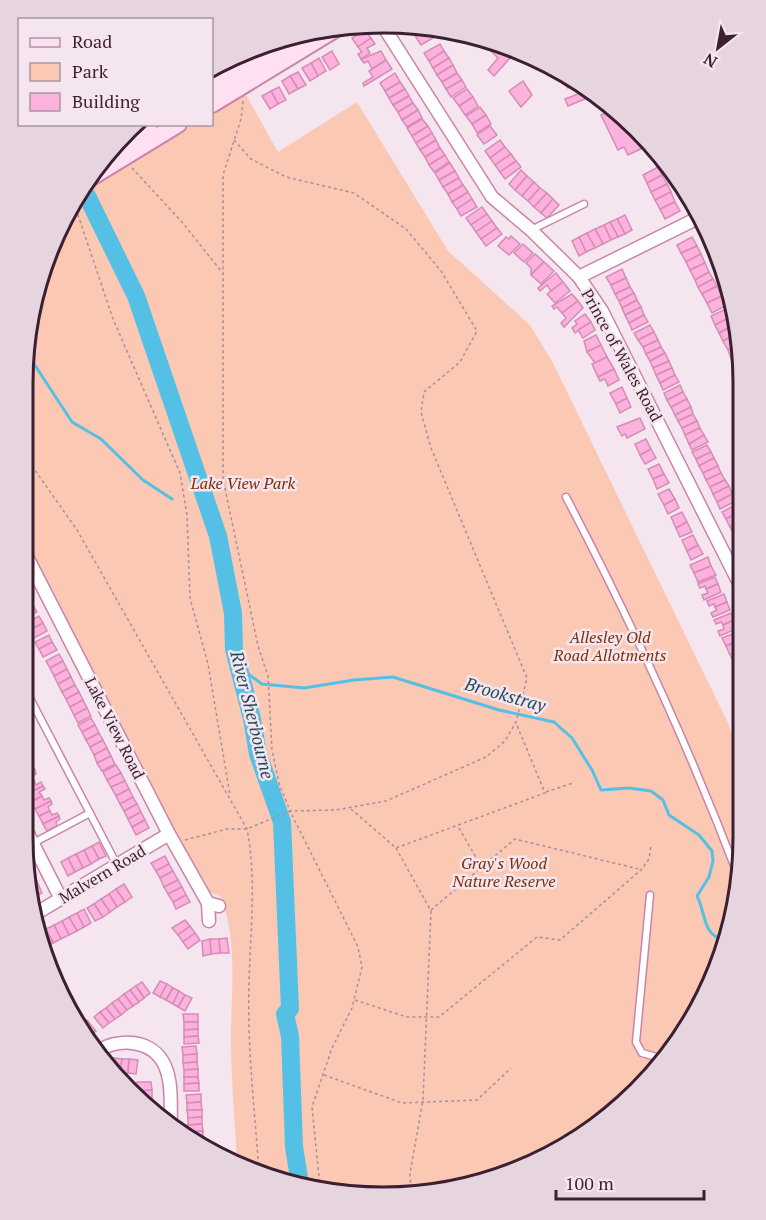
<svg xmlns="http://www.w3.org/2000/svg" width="766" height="1220" viewBox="0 0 766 1220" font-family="'PT Serif',serif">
<rect width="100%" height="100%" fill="#f5e5ee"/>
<!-- green -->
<path fill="#fbc8b3" d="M244,91L278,152L357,102L448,251L530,325L553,363L727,721L741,756L740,884L716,975L669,1057L584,1137L477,1185L383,1197L267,1178L237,1162C235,1121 231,1079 231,1038C231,992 238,942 221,897L210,892L202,882L24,537L26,336L50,245L80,193L191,125L212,124V111Z"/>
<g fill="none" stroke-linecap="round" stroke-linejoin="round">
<!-- stream -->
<g stroke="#54c0e5" stroke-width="3">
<path d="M25,350L72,422L101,439L143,480L172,499"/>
<path d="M240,668L262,684L304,688L354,680L393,677L499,710L554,722L572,738L592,770L601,790L629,788L651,791L663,800L669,815L699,835L712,851L713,861L709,877L697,896C706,913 702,936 725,940"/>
</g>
<!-- river -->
<path stroke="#54c0e5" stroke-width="18" d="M87,196L136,296L218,536L233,613L234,649L252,719L258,754L282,822L290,1009L285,1014L290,1036L294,1147L300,1184"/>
</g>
<!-- building -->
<g fill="#fdb1dd" stroke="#d58cb7" stroke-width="1.5">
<path d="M365,30L371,38L358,47L352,38Z"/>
<path d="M412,31L430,32L433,38L421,45Z"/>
<path d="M475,35L496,44L510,58L494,76L488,70L498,58Z"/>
<path d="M371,38L375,44L367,48L370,53L361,59L358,54L362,52L358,47Z"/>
<path d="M440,44L444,51L429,61L424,53Z"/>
<path d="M332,51L339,64L330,70L322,57Z"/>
<path d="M381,51L386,60L372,69L368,61L364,63L361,59Z"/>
<path d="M444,51L449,58L433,68L429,61Z"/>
<path d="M319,58L326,71L318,76L311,63Z"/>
<path d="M449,58L453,65L437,75L433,68Z"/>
<path d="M386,60L392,69L364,86L363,83L373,77L369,71Z"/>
<path d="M311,63L318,76L310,81L302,68Z"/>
<path d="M453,65L457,73L442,82L437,75Z"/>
<path d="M298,72L306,85L298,89L290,76Z"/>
<path d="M395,73L400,82L385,91L380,83Z"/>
<path d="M457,73L462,80L446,89L442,82Z"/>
<path d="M290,76L298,89L289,94L282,81Z"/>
<path d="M566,79L573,83L568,88L563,83Z"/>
<path d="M462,80L466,87L451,97L446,89Z"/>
<path d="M523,81L532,95L521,107L509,91Z"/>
<path d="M400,82L405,89L389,98L385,91Z"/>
<path d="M279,87L286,100L278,104L271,91Z"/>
<path d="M405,89L409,96L393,105L389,98Z"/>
<path d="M467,89L473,97L459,106L453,98Z"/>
<path d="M589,90L597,94L568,106L565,99Z"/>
<path d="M271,91L278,104L270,109L262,96Z"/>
<path d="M409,96L413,103L398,112L393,105Z"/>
<path d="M473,97L478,106L465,115L459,106Z"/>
<path d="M413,103L418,110L402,120L398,112Z"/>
<path d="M480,107L486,115L472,124L466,116Z"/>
<path d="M418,110L422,118L407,127L402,120Z"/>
<path d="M612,110L644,138L647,146L628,155L624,147L618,150L601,115Z"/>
<path d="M486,115L491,124L477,133L472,124Z"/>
<path d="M422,119L428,126L412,136L407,128Z"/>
<path d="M428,126L432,133L416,143L412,136Z"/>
<path d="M490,126L497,135L484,144L477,135Z"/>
<path d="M432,133L436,140L420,150L416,143Z"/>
<path d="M436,140L440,148L425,157L420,150Z"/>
<path d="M500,140L505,147L490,158L485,151Z"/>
<path d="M505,147L511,154L495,165L490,158Z"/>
<path d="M440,148L445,155L429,165L425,157Z"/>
<path d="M511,154L516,161L500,172L495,165Z"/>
<path d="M445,155L449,162L434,172L429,165Z"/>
<path d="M516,161L521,167L505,179L500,172Z"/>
<path d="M450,163L455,171L439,180L435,173Z"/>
<path d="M658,167L662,175L647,183L643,175Z"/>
<path d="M521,170L527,176L515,190L509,184Z"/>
<path d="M455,171L459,178L443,187L439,180Z"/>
<path d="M662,175L667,184L651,192L647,183Z"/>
<path d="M527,176L534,182L522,196L515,190Z"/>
<path d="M459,178L463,185L448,194L443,187Z"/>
<path d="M534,182L540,188L528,201L522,196Z"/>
<path d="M667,184L671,192L655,200L651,192Z"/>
<path d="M463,185L468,192L452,202L448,194Z"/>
<path d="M540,188L547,193L534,207L528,201Z"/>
<path d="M468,192L472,199L457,209L452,202Z"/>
<path d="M671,192L675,202L660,209L655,200Z"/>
<path d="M547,193L553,199L541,213L534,207Z"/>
<path d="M472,199L477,207L461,216L457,209Z"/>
<path d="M553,199L559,205L547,218L541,213Z"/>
<path d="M675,202L680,211L665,219L660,209Z"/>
<path d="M482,207L487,214L471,225L466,218Z"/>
<path d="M487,214L492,221L476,232L471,225Z"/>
<path d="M625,215L632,230L625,234L617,219Z"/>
<path d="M617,219L625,234L618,237L610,222Z"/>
<path d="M492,221L497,228L481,239L476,232Z"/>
<path d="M610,222L618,237L611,240L604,225Z"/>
<path d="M604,225L611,240L603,244L595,229Z"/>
<path d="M497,228L502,234L486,246L481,239Z"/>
<path d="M595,229L603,244L595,248L587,233Z"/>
<path d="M587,233L595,248L586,252L579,237Z"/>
<path d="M511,236L520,244L509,255L498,246L506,237L509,239Z"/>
<path d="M579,237L586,252L579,256L572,241Z"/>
<path d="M692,237L697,246L681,253L677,245Z"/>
<path d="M523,244L533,253L524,262L514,253Z"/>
<path d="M697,246L701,254L686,262L681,253Z"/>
<path d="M535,254L544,262L531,274V268L526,263Z"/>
<path d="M701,254L705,263L690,270L686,262Z"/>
<path d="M544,262L554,271L541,284L531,275Z"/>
<path d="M705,263L709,272L695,280L690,270Z"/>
<path d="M622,269L626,278L611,285L606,277Z"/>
<path d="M709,272L713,279L698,287L695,280Z"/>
<path d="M556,273L563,282L551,291L547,285L540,291L538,288Z"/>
<path d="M626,278L630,287L615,294L611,285Z"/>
<path d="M713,279L717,286L702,294L698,287Z"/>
<path d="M563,282L570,291L555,303L547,294Z"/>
<path d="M717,286L722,296L707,303L702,294Z"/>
<path d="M630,287L634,293L619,301L615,294Z"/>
<path d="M634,293L637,300L622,308L619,301Z"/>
<path d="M572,294L578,301L562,313L557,307L554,309L552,306Z"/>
<path d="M722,296L727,305L712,313L707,303Z"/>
<path d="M637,300L641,307L625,315L622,308Z"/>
<path d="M578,301L583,308L564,327L561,323L566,318L562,313Z"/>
<path d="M641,307L644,315L629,323L625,315Z"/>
<path d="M726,309L730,317L715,325L711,316Z"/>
<path d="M585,314L591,322L575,333L572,328L577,324L575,321Z"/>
<path d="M644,315L648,322L632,330L629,323Z"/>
<path d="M730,317L734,325L719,333L715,325Z"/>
<path d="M591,322L595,330L583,338L578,330Z"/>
<path d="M650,325L654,332L638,340L634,333Z"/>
<path d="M734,325L736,334L723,341L719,333Z"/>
<path d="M654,332L658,340L643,347L638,340Z"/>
<path d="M736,334L739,344L728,350L723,341Z"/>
<path d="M596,335L601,345L587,352L584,341Z"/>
<path d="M658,340L661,347L646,354L643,347Z"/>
<path d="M739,344L741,353L731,358L728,350Z"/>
<path d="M601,345L607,357L595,363L587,352Z"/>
<path d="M661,347L665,353L650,361L646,354Z"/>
<path d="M665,353L669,361L653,368L650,361Z"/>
<path d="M741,353L743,360L735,364L731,358Z"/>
<path d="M607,357L614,369L598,377L592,364Z"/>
<path d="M743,360V372L740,374L735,364Z"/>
<path d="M669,361L672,368L656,375L653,368Z"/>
<path d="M672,368L675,375L660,383L656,375Z"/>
<path d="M614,369L619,380L608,386L605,379L600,381L598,377Z"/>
<path d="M675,375L679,382L663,390L660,383Z"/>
<path d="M680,385L683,392L667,400L664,393Z"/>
<path d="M622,387L627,398L616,404L610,393Z"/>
<path d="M683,392L687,399L671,407L667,400Z"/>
<path d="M627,398L631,407L620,413L616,404Z"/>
<path d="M687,399L691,407L675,415L671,407Z"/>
<path d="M691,407L693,414L678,421L675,415Z"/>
<path d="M693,414L697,421L682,428L678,421Z"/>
<path d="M640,418L645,429L627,438L625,434L622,436L617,427Z"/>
<path d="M697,421L700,428L685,435L682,428Z"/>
<path d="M700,428L704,435L689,444L685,435Z"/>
<path d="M704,435L708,442L692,450L689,444Z"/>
<path d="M646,439L651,449L640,455L635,444Z"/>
<path d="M707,445L711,452L696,459L692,452Z"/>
<path d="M651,449L656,458L645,464L640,455Z"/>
<path d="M711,452L714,458L699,466L696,459Z"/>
<path d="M714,458L718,466L703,473L699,466Z"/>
<path d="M659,464L664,474L653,479L648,469Z"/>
<path d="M718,466L721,473L706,480L703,473Z"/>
<path d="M721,473L725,480L710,487L706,480Z"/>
<path d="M664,474L669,483L657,489L653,479Z"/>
<path d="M725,480L729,486L713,494L710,487Z"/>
<path d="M729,486L732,494L717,502L713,494Z"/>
<path d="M669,489L675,499L664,505L658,494Z"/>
<path d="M732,494L736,501L720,509L717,502Z"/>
<path d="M675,499L679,508L668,514L664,505Z"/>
<path d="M737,504L741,511L726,519L722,512Z"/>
<path d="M741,511L742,521L730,527L726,519Z"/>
<path d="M682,512L687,522L676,528L671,517Z"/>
<path d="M742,521V532L735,536L730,527Z"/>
<path d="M687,522L692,532L680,537L676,528Z"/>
<path d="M742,532V541L738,543L735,536Z"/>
<path d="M693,535L698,545L687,551L682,540Z"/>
<path d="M698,545L703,554L691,560L687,551Z"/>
<path d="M708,557L711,566L694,573L690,565Z"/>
<path d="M711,566L716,575L698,582L694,573Z"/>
<path d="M715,577L718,584L706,589L705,586L700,588L698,584Z"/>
<path d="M718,584L721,592L704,600L702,595L708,593L706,589Z"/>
<path d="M724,594L727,602L715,607L714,604L709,606L707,601Z"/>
<path d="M29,597L33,605L24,609V600Z"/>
<path d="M727,602L730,610L713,617L711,613L717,610L715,607Z"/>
<path d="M33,605L37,612L24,619V609Z"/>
<path d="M731,613L734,620L723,625L721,622L716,624L714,620Z"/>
<path d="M39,616L43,623L30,630L26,623Z"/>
<path d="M734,620L738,628L720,636L718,631L724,629L723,625Z"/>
<path d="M43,623L47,631L34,638L30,630Z"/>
<path d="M740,631L741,640L726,646L722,638Z"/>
<path d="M49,635L52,642L39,649L35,642Z"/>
<path d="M741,640V650L730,655L726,646Z"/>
<path d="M52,642L57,650L43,657L39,649Z"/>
<path d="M741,653V663L735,665L731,657Z"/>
<path d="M59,654L63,661L50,668L46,661Z"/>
<path d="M63,661L67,669L54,676L50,668Z"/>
<path d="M741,663V673L739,674L735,665Z"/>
<path d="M67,669L71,677L58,684L54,676Z"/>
<path d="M71,677L75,685L62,692L58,684Z"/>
<path d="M75,685L79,692L66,699L62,692Z"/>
<path d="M79,692L83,700L70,707L66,699Z"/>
<path d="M83,700L87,708L74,715L70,707Z"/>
<path d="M87,708L91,716L78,723L74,715Z"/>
<path d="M91,718L95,725L82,732L78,725Z"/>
<path d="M95,725L99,733L86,740L82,732Z"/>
<path d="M99,733L103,740L90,747L86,740Z"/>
<path d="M103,740L107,748L94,755L90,747Z"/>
<path d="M107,748L111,756L97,763L94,755Z"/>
<path d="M111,756L115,764L102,771L97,763Z"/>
<path d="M25,765L28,769L33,767L35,770L23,776Z"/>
<path d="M116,765L121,773L107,780L103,772Z"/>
<path d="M35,770L36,774L31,776L34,780L23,786V776Z"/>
<path d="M121,773L125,781L111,787L107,780Z"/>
<path d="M34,780L36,785L41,782L43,786L27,794L23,786Z"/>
<path d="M125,781L129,789L116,796L111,787Z"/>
<path d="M43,786L45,789L39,792L42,796L31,802L27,794Z"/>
<path d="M129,789L133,797L120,804L116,796Z"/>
<path d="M42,796L44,800L49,798L51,801L35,809L31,802Z"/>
<path d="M133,797L137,804L124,811L120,804Z"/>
<path d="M51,801L52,804L48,807L50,811L39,816L35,809Z"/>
<path d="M137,804L141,812L128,819L124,811Z"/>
<path d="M50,811L52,815L57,813L59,816L43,824L39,816Z"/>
<path d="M141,812L145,820L132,827L128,819Z"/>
<path d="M59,816L60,819L56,822L57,826L47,831L43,824Z"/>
<path d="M145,820L149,828L136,835L132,827Z"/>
<path d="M99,842L106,856L99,859L92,846Z"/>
<path d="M92,846L99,859L91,864L84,850Z"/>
<path d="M84,850L91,864L83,868L76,854Z"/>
<path d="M76,854L83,868L75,872L68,858Z"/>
<path d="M165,856L169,864L156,871L151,863Z"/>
<path d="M68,858L75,872L68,876L61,862Z"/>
<path d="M169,864L173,871L160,878L156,871Z"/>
<path d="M173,871L178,880L164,887L160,878Z"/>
<path d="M36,879L42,893L35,896L30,881Z"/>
<path d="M178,880L182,887L168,894L164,887Z"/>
<path d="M124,884L132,897L125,902L116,889Z"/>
<path d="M182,887L186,895L173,902L168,894Z"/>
<path d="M116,889L125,902L117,907L109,894Z"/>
<path d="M109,894L117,907L110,912L101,899Z"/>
<path d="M186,895L190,902L176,909L173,902Z"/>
<path d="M101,899L110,912L103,917L94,904Z"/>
<path d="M94,904L103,917L95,921L87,908Z"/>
<path d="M84,909L91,923L84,927L77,913Z"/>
<path d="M77,913L84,927L77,931L69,917Z"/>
<path d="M69,917L77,931L69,935L62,921Z"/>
<path d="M185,920L190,926L178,935L172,928Z"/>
<path d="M62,921L69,935L61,939L54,925Z"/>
<path d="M54,925L61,939L53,943L46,929Z"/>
<path d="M190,926L195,933L183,942L178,935Z"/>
<path d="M46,929L53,943L45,947L38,933Z"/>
<path d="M38,933L45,947L41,949Z"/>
<path d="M195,933L200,940L188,949L183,942Z"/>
<path d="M227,938L229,953H220L219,939Z"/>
<path d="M210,939H219L220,953L211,954Z"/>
<path d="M210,939L211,954L203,956L202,941Z"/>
<path d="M160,981L167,984L160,997L153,993Z"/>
<path d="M142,982L150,993L144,998L136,986Z"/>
<path d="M167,984L173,988L166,1000L160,997Z"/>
<path d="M136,986L144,998L139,1002L130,990Z"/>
<path d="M173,988L179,991L173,1004L166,1000Z"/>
<path d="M130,990L139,1002L133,1006L124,994Z"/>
<path d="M179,991L185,995L178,1007L173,1004Z"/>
<path d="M124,994L133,1006L127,1010L118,999Z"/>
<path d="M185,995L192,998L185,1011L178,1007Z"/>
<path d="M118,999L127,1010L121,1015L112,1003Z"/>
<path d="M112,1003L121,1015L115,1019L106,1008Z"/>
<path d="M106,1008L115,1019L109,1023L100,1012Z"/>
<path d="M100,1012L109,1023L103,1028L94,1017Z"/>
<path d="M183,1014H198V1022H184Z"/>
<path d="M87,1020L96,1031L89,1036L80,1025Z"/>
<path d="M184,1022H198V1029L184,1030Z"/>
<path d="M80,1025L89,1036L85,1039L78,1027Z"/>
<path d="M198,1029V1036L184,1037V1030Z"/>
<path d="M198,1036L199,1043L184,1044V1037Z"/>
<path d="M196,1046L197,1054L183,1055L182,1047Z"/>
<path d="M197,1054V1062L183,1063V1055Z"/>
<path d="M114,1058L122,1059L120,1073L113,1069Z"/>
<path d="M122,1059H129L128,1073H120Z"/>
<path d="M129,1059L138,1060L136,1074L128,1073Z"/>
<path d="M197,1062L198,1069L184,1070L183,1063Z"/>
<path d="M198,1069V1077H184V1070Z"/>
<path d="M184,1077H198L199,1083L184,1084Z"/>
<path d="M137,1082H151L152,1090L137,1091Z"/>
<path d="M199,1083V1091H184V1084Z"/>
<path d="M152,1090V1099H141L137,1095V1091Z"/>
<path d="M201,1094V1102L187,1103L186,1095Z"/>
<path d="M144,1102L156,1103V1111L152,1110Z"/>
<path d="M201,1102L202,1110H187V1103Z"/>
<path d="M187,1110H202V1117L188,1118Z"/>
<path d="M202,1117V1124L188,1125V1118Z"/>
<path d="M202,1124L203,1131L188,1132V1125Z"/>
<path d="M203,1131V1139L188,1136V1132Z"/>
</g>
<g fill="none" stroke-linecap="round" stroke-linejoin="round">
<defs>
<g id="lane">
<path d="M531,230L584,204"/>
<path d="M566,497C631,621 690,749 740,881"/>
<path d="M23,685L117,865"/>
<path d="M24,848L90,813"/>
<path d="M650,895L636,1042L642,1053L664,1059"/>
<path d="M566,1145L665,1059"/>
</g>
<g id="street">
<path d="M385,29L492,197L531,230L579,277L602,311L742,589"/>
<path d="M579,277L702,216"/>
<path d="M24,551L169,834L208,903"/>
<path d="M23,824L61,899"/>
<path d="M35,914L169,834"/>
<path d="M209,921L208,903L219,906"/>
<path d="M97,1052C118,1037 153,1039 165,1066C173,1084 170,1108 171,1127"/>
</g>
<g id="secondary">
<path d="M212,86L282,44"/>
<path d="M212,104L340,26"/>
<path d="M126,138L149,124"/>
<path d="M88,179L178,124"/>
</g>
</defs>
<!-- lane casing -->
<use href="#lane" stroke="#cb83ad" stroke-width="9"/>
<!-- street casing -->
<use href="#street" stroke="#cb83ad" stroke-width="15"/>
<!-- secondary casing -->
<use href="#secondary" stroke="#cb83ad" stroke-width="20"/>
<!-- path -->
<g stroke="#a6909d" stroke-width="1.5" stroke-dasharray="3 3" stroke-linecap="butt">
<path d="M234,140L251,159L286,177L354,193L406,229L441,271L477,331L460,362L424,392L421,412L431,448L527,678L516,722L505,741L486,757L386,801L336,810L290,811L358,947L362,967L352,1008L332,1048L312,1107L320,1187"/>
<path d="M132,168L182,222L221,271"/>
<path d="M74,203L113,319L180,473L187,515L190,598L208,664L230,795"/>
<path d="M25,456L77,530L247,829C257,881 250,933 249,985C247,1048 255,1111 259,1174"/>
<path d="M546,792L573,783"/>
<path d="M351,809L396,848L545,793L516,723"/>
<path d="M459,828L481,866"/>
<path d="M185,840L227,829H247L290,811L279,783L272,750L268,676L258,646L223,479V175L241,119L243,101"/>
<path d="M396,848L431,911L423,1100L410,1173L411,1194"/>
<path d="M431,910L515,839L639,869"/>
<path d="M355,1000L407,1017H439L537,937L560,940L641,870L649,859L651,845"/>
<path d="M324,1075L402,1103L477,1100L511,1068"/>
</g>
<!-- lane -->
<use href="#lane" stroke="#fff" stroke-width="6"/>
<!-- street -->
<use href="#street" stroke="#fff" stroke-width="12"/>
<!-- secondary -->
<use href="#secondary" stroke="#fee0f2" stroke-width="16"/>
</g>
<g text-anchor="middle" stroke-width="5" stroke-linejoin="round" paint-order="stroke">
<!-- street labels -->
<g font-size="16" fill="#3c1f31" stroke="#f5e5ee">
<text transform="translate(622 355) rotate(61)" y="6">Prince of Wales Road</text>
<text transform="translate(115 728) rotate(63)" y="6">Lake View Road</text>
<text transform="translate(102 874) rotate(-31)" y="6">Malvern Road</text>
</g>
<!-- park labels -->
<g font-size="16" font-style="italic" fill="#7a3109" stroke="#f5e5ee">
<text x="243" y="489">Lake View Park</text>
<text x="610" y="643">Allesley Old<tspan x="610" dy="18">Road Allotments</tspan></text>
<text x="504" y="869">Gray's Wood<tspan x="504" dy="18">Nature Reserve</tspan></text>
</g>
<!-- water labels -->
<g font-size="18" font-style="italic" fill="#1f4c5c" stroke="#f5e5ee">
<text transform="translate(505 695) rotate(16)" y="6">Brookstray</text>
<text transform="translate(252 715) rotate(76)" y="6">River Sherbourne</text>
</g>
</g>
<!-- crop -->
<path d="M0 0H766V1220H0ZM383 33H383A350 350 0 0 1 733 383V837A350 350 0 0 1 383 1187H383A350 350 0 0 1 33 837V383A350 350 0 0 1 383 33Z" fill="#e6d5df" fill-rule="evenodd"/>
<path fill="none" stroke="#3c1f31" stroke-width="3" d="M383 33H383A350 350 0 0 1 733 383V837A350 350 0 0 1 383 1187H383A350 350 0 0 1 33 837V383A350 350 0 0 1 383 33Z"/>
<!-- legend -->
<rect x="18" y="18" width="195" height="108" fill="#f5e5ee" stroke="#ab96a2" stroke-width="1.5"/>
<rect x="30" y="38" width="30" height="9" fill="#fee0f2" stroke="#ab96a2" stroke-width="1.5"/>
<text x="72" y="48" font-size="18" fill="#3c1f31">Road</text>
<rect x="30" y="63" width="30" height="18" fill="#fbc8b3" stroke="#ab96a2" stroke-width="1.5"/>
<text x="72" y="78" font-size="18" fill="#3c1f31">Park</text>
<rect x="30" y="93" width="30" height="18" fill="#fdb1dd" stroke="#ab96a2" stroke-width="1.5"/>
<text x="72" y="108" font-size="18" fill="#3c1f31">Building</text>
<!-- north arrow -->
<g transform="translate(718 48) rotate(211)" stroke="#f5e5ee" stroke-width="4.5" paint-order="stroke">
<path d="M0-4.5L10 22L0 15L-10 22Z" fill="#3c1f31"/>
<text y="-9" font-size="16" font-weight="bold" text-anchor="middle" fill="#3c1f31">N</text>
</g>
<!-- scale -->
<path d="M556 1190v9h148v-9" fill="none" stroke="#3c1f31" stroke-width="3"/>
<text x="565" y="1190" font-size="18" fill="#3c1f31" stroke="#f5e5ee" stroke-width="4.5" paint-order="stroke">100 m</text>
</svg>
